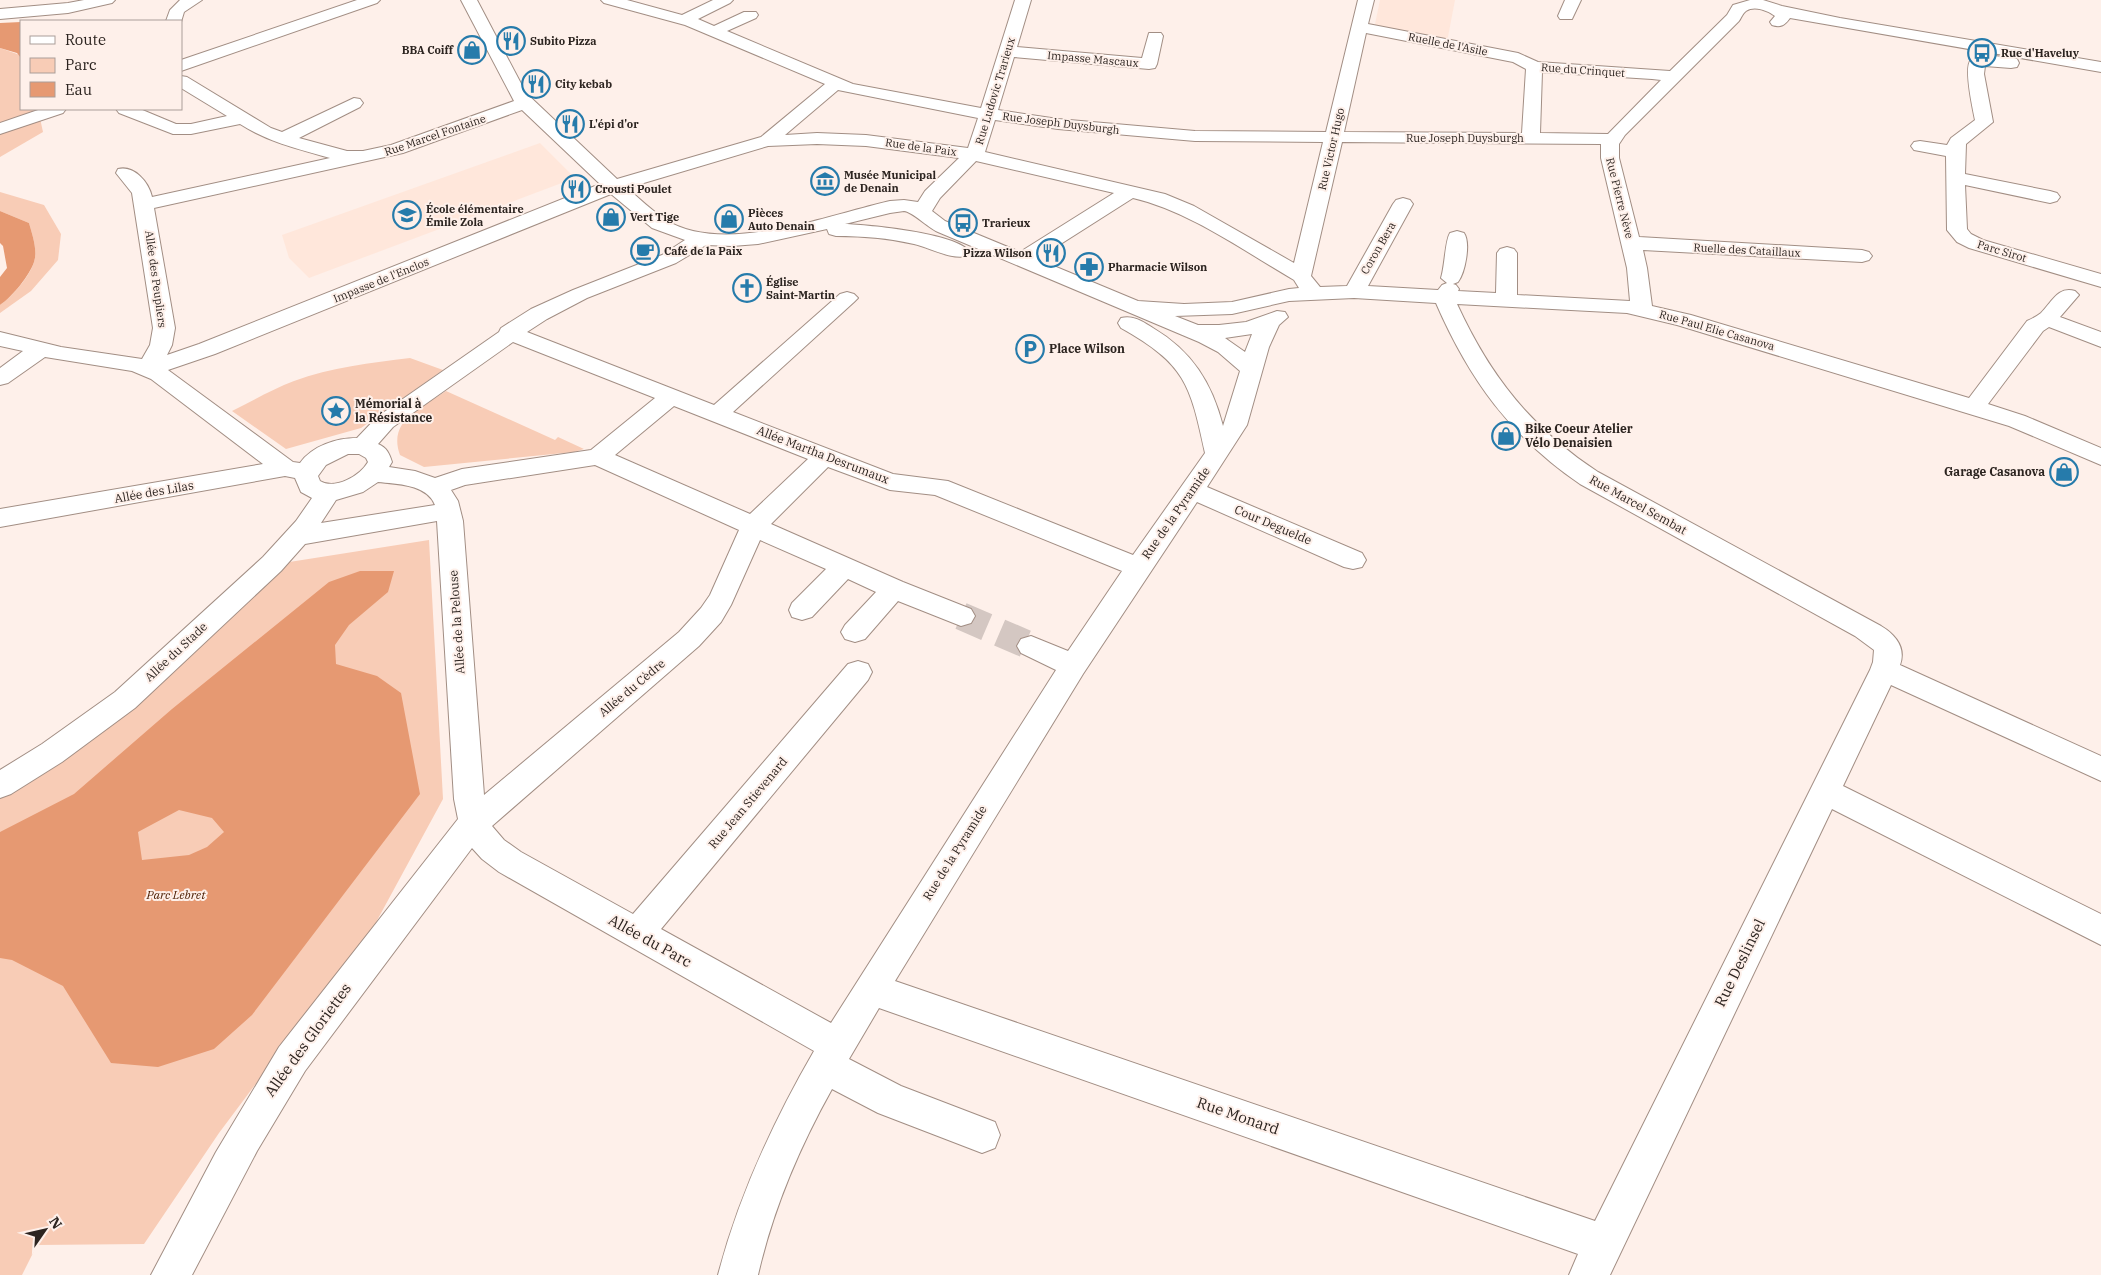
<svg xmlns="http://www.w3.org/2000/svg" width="2101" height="1275" viewBox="0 0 2101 1275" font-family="'IBM Plex Serif',serif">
<rect width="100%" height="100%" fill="#fef0ea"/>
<!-- built -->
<g fill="#ffe7db">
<path d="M1380,0H1455L1447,42L1374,29Z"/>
<path d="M540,143L575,178L309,278L289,258L282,235Z"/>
</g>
<!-- green -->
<g fill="#f8ccb6">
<path d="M0,48L20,55L21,109H38L43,132L0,157Z"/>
<path d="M0,192L44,205L61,234L58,260L31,291L0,313V305C12,297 30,276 34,262C38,250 32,234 29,223L0,211Z"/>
<path d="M410,358L443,370L361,428L286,449L232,411C252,401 273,389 294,381C331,367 371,363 410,358Z"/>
<path d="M446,391L555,440L558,437L584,449L574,452L424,467L400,455C387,420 423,407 446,391Z"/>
<path d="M429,540L443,799L374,926L219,1133L144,1244L37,1245L22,1275H0V798L283,563Z"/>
</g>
<!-- water -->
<g fill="#e69972" fill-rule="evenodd">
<path d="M21,22V58L17,53L0,48V23Z"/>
<path d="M0,211L29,223C32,234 38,250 34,262C30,275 12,297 0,305V277L7,268L3,246L0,243Z"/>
<path d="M360,571H394L388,592L349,625L335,645L336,664L377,676L401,693L420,794L252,1015L214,1049L158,1067L111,1063L63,986L12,960L0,958V832L74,794L172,709L329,582ZM179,810L212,818L224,832L207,847L189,855L142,860L138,832Z"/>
</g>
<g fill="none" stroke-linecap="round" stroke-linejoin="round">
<!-- minor-tunnel -->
<path stroke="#d4c7c2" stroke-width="28" stroke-dasharray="28 14" stroke-linecap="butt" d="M961,616L1031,646"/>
<defs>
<g id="minor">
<path d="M84,0H115L112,3L68,13L0,19V9L68,3Z"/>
<path d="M180,0H202L184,12L181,22L166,21L170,10Z"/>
<path d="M357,0H380L377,3L181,71V60Z"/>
<path d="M461,0H477L526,93L617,179L761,137L825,84L685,25L604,3L601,0H627L682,15L713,0H733L730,3L698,19L714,26L744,12H756L758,15L756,18L727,31L853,84L981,108L1015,0H1031L1017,47L1142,58L1149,33H1161L1163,36L1157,64L1155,68L1149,69L1014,57L998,110L1058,119L1195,131L1326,132L1358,0H1374L1368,24L1518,53L1538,62L1670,71L1727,15L1733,5L1750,0H1763L1782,6L1840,18L2101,62V72L1790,18C1785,25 1781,28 1772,25L1770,22L1775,16C1768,11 1755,5 1746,11C1743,13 1741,18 1739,21L1625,135L1619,144V158L1639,237L1862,250L1869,252L1872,256L1869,260L1862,262L1643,250L1647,268L1652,306L1691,315L1969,398L2027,321C2032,319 2037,316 2041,313C2052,302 2058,286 2075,291L2079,295L2060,317L2101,332V347L2049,327L2043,331L1988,404L2025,416L2101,448V465L2009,426L1677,325L1627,313L1457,304C1490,376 1531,428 1598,472L1881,626C1896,635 1906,648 1900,665L2101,756V781L1891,685L1843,786L2101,914V945L1832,809L1610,1275H1569L1578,1254L879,1008L849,1059L901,1086L995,1122L1000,1135L995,1148L982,1153L878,1113L832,1089C799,1148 773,1209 758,1275H718C739,1195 773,1122 814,1051L499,872L482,859L472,848L305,1071L257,1151L192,1275H151L216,1152L279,1047L458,819L454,799L437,521L305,544L281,571L135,708L62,762L11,794L0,798V770L42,744L115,692L263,557L296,521L312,498L301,492L295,478L285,476L0,527V509L263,464L151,379L132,371L45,357L8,383L0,385V368L23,351L0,346V332L61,347L142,359L150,345L153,328L132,193L116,173L118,169C134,165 149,182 152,197L330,158C298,149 268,142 240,124L191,134H173L119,113L116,109H140L176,124H191L227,116L181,88V76L187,77L271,128L282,132L354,98L360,99L363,103L360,107L299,138L347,151H363L391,145L514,101ZM1366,33L1513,62L1526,69L1522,133L1344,132ZM1542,72L1652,79L1661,80L1608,134L1540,133ZM838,90L978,118L968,148L866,135L817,133L785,135ZM522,110L600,184L199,344L167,355L172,345L175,328L154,208L403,153ZM995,120L1058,129L1195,141L1323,142L1294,263L1194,206L1165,194L985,152ZM1342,142L1601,144V158L1627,268L1630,301L1517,295V253L1514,249L1507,247L1500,249L1497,253L1496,293L1458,291L1459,289L1456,285L1453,284L1458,282C1465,273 1471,243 1464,233L1457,231L1450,233C1445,241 1445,265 1441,278L1447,283L1442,285L1438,290L1368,286L1413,204L1410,200L1403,198L1396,200L1393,204L1347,286L1320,287L1311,276ZM817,144L866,146L959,158L925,191L918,202L904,200L890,201C828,215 724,256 666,220C652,211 639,198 627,188L768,146ZM976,161L1114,193L1020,252L945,221L932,211L940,198ZM611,194L652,228L685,240L662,255L573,290L531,309L501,328L499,332L377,417L357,438C336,438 312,446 300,463L293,462L168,370L215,354ZM1133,198C1189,211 1244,251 1294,280L1299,288L1289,289L1232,302L1184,304L1138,301L1037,259ZM904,211C913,212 927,227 938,232L1199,342L1218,352L1240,371L1223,426C1212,383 1192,351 1153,328C1143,322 1134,315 1121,318L1118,323L1121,328C1185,364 1190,383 1205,453L1133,555L948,481L893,474L733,412L854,302L858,298L854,294L847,292L840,294L714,405L527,332L547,319L587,298L676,263L706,245L732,246L758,244L827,229L829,234L836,236C862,236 889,238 914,244C931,248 951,260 967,256L970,252C957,233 868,225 845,224L890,213ZM1354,298L1436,303C1469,379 1511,437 1580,484L1855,636L1874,650L1873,662L1870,670L1595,1221L895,981L1083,674L1197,502L1344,567L1353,569L1362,567L1366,560L1362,553L1207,487L1247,425L1269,347L1279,325L1288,317L1285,312L1277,311L1246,322L1219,325H1198L1175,316L1232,314L1289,301ZM1252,334L1245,352L1225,338ZM513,342L655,398L591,450L462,469L435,478L415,471L389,467L392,462C389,453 387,448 378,444L393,427ZM674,406L808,459L750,514L615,455ZM348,454H359L366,458L368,462C360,476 335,490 320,481L318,476L326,465ZM595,465L739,530L710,595L701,608L679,632L484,795L463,521L458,501L451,490L465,485ZM828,467L890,490L935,495L1122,571L1068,651L1031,636L1021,639L1017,646L1021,653L1056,670L831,1023L661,929L868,680L872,672L868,664L858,661L848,664L633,914L521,852L504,840L492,826L699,646L721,622L731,605L760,540L826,569L792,603L789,610L792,617L802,620L812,617L848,579L876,592L845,625L841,632L845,639L855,642L865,639L898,601L961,626L971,623L975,616L971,609L903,582L771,524ZM378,482C396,484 427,484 435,505L321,523L336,500L363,492Z"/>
<path d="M1565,0H1581L1572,19H1560L1558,16Z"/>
<path d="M1987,55L2017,59L2019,63L2017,67L2011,68L1985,66L1984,74L1993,122L1966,144L1965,174L2050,191L2057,193L2060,197L2057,201L2050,203L1965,185L1967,229L1971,234L1983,240L2101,274V287L1969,248L1957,242L1947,230L1946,156L1914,150L1911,146L1914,142L1920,141L1947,145L1951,138L1975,120C1973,110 1963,66 1971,60C1975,57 1983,56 1987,55Z"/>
<path d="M41,109H66L63,113L0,134V123Z"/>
</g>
</defs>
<!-- minor casing -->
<use href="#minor" stroke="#a28e84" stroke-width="2"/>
<!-- minor -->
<use href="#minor" fill="#fff" fill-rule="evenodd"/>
</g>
<!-- icons -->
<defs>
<symbol id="restaurant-ring" viewBox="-11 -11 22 22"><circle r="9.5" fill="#fef0ea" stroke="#267bab" stroke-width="1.5"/><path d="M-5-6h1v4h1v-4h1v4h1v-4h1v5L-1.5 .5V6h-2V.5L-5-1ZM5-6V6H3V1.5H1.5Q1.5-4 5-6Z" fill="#267bab"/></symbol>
<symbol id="shop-ring" viewBox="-11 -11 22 22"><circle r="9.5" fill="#fef0ea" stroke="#267bab" stroke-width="1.5"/><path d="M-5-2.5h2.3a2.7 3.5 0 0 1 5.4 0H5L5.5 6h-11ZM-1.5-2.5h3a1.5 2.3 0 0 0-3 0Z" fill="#267bab"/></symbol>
<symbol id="bus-ring" viewBox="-11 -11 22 22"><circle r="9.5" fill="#fef0ea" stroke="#267bab" stroke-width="1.5"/><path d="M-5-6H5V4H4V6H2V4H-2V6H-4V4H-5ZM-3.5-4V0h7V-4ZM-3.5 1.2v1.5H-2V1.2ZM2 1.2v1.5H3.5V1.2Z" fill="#267bab"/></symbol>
<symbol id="museum-ring" viewBox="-11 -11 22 22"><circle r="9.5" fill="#fef0ea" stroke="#267bab" stroke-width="1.5"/><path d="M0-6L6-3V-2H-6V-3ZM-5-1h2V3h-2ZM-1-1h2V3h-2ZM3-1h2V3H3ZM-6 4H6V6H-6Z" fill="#267bab"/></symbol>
<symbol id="school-ring" viewBox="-11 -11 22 22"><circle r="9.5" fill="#fef0ea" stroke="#267bab" stroke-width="1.5"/><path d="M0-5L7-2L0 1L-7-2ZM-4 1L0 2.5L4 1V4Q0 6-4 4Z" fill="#267bab"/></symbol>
<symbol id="cafe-ring" viewBox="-11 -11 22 22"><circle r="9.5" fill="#fef0ea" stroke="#267bab" stroke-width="1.5"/><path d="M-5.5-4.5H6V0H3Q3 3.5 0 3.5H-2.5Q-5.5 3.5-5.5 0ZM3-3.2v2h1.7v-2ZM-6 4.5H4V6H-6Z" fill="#267bab"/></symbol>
<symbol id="pharmacy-ring" viewBox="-11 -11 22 22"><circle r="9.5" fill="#fef0ea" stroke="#267bab" stroke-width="1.5"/><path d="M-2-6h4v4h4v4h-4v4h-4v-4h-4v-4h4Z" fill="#267bab"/></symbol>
<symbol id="church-ring" viewBox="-11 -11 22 22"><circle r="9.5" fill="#fef0ea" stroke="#267bab" stroke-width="1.5"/><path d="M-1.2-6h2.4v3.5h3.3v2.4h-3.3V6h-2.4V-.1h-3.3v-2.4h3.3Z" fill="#267bab"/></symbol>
<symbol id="parking-ring" viewBox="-11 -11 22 22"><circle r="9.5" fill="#fef0ea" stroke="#267bab" stroke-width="1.5"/><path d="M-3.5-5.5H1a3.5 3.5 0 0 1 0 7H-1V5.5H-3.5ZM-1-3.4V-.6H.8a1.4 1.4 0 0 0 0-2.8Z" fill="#267bab"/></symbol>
<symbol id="sight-ring" viewBox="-11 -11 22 22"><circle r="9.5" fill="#fef0ea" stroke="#267bab" stroke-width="1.5"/><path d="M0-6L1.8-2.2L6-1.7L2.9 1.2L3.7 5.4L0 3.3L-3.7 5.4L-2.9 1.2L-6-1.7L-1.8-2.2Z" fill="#267bab"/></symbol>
</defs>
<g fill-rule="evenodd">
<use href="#restaurant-ring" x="495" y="25" width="32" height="32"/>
<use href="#shop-ring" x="456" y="34" width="32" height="32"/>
<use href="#bus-ring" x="1966" y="37" width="32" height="32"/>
<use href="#restaurant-ring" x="520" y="68" width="32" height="32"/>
<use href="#restaurant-ring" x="554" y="108" width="32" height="32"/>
<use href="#museum-ring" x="809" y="165" width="32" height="32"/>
<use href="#restaurant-ring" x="560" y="173" width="32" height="32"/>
<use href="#school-ring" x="391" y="199" width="32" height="32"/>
<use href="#shop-ring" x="595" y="201" width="32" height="32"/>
<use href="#shop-ring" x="713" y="203" width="32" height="32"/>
<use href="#bus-ring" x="947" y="207" width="32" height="32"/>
<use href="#cafe-ring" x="629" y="235" width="32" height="32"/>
<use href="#restaurant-ring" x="1035" y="237" width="32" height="32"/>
<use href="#pharmacy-ring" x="1073" y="251" width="32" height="32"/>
<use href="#church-ring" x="731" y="272" width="32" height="32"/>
<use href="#parking-ring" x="1014" y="333" width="32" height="32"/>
<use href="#sight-ring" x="320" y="395" width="32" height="32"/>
<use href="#shop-ring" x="1490" y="420" width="32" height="32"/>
<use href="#shop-ring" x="2048" y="456" width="32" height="32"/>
</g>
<g text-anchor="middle" stroke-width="4" stroke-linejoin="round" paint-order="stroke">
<!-- far-poi labels -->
<g font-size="11" font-weight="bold" fill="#2c2420" stroke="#fef0ea" text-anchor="start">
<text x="530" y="45">Subito Pizza</text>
<text x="453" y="54" text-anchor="end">BBA Coiff</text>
<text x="2001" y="57">Rue d'Haveluy</text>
<text x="555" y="88">City kebab</text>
<text x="589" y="128">L'épi d'or</text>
<text x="844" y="179">Musée Municipal<tspan x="844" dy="13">de Denain</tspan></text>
<text x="595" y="193">Crousti Poulet</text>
<text x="426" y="213">École élémentaire<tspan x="426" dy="13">Émile Zola</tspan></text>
<text x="748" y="217">Pièces<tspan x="748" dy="13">Auto Denain</tspan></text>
<text x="630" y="221">Vert Tige</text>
<text x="982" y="227">Trarieux</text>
<text x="664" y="255">Café de la Paix</text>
<text x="1032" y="257" text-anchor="end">Pizza Wilson</text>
<text x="1108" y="271">Pharmacie Wilson</text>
<text x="766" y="286">Église<tspan x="766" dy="13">Saint-Martin</tspan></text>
</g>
<!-- far-street labels -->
<g font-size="11" fill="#2c2420" stroke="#fef0ea">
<text transform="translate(1448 44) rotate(11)" y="4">Ruelle de l'Asile</text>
<text transform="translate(1093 59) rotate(5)" y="4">Impasse Mascaux</text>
<text transform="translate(1583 70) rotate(4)" y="4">Rue du Crinquet</text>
<text transform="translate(995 91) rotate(-73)" y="4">Rue Ludovic Trarieux</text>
<text transform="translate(1061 123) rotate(7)" y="4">Rue Joseph Duysburgh</text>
<text transform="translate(435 135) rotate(-19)" y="4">Rue Marcel Fontaine</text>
<text x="1465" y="142">Rue Joseph Duysburgh</text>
<text transform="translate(921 147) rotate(8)" y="4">Rue de la Paix</text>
<text transform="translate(1331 149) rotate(-77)" y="4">Rue Victor Hugo</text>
<text transform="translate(1620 198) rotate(76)" y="4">Rue Pierre Nève</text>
<text transform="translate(1378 248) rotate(-60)" y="4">Coron Bera</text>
<text transform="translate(1747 250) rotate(3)" y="4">Ruelle des Cataillaux</text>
<text transform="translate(2002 251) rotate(17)" y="4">Parc Sirot</text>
<text transform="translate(156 279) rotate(82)" y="4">Allée des Peupliers</text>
<text transform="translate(381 280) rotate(-22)" y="4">Impasse de l'Enclos</text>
<text transform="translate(1717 330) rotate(16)" y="4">Rue Paul Elie Casanova</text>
</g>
<!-- poi labels -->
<g font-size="12" font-weight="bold" fill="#2c2420" stroke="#fef0ea" text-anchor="start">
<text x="1049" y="353">Place Wilson</text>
<text x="355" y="408">Mémorial à<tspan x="355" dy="14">la Résistance</tspan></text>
<text x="1525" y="433">Bike Coeur Atelier<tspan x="1525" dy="14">Vélo Denaisien</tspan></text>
<text x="2045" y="476" text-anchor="end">Garage Casanova</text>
</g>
<!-- street labels -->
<g font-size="12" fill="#2c2420" stroke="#fef0ea">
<text transform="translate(823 455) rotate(21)" y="4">Allée Martha Desrumaux</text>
<text transform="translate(154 492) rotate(-10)" y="4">Allée des Lilas</text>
<text transform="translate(1638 505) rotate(29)" y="4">Rue Marcel Sembat</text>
<text transform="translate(1176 513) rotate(-55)" y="4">Rue de la Pyramide</text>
<text transform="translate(1273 525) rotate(23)" y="4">Cour Deguelde</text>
<text transform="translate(457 622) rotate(-94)" y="4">Allée de la Pelouse</text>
<text transform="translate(176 652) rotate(-43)" y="4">Allée du Stade</text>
<text transform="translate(632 688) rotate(-40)" y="4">Allée du Cèdre</text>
<text transform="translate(748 803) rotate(-50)" y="4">Rue Jean Stievenard</text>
<text transform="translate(955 853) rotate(-58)" y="4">Rue de la Pyramide</text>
</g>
<!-- park labels -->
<g font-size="12" font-style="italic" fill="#4b1c00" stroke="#fef0ea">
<text x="176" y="899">Parc Lebret</text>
</g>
<!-- near-street labels -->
<g font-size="15" fill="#2c2420" stroke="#fef0ea">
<text transform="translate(650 941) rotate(29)" y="5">Allée du Parc</text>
<text transform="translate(1740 963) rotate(-64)" y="5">Rue Deslinsel</text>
<text transform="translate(308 1040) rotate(-54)" y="5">Allée des Gloriettes</text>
<text transform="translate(1238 1116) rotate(19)" y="5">Rue Monard</text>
</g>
</g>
<!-- legend -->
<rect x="20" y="20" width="162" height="90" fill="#fef0ea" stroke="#aa9e99"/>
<rect x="30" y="36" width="25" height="8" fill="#ffffff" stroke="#aa9e99"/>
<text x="65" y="45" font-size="15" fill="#2c2420">Route</text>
<rect x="30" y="58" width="25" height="15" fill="#f8ccb6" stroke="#aa9e99"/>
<text x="65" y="70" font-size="15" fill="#2c2420">Parc</text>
<rect x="30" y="82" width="25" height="15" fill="#e69972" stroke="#aa9e99"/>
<text x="65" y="95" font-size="15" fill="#2c2420">Eau</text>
<!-- north arrow -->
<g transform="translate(45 1230) rotate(56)" stroke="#fef0ea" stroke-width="4" paint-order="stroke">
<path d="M0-4L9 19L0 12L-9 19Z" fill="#2c2420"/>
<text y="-8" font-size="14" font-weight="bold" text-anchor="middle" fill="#2c2420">N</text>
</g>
</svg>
